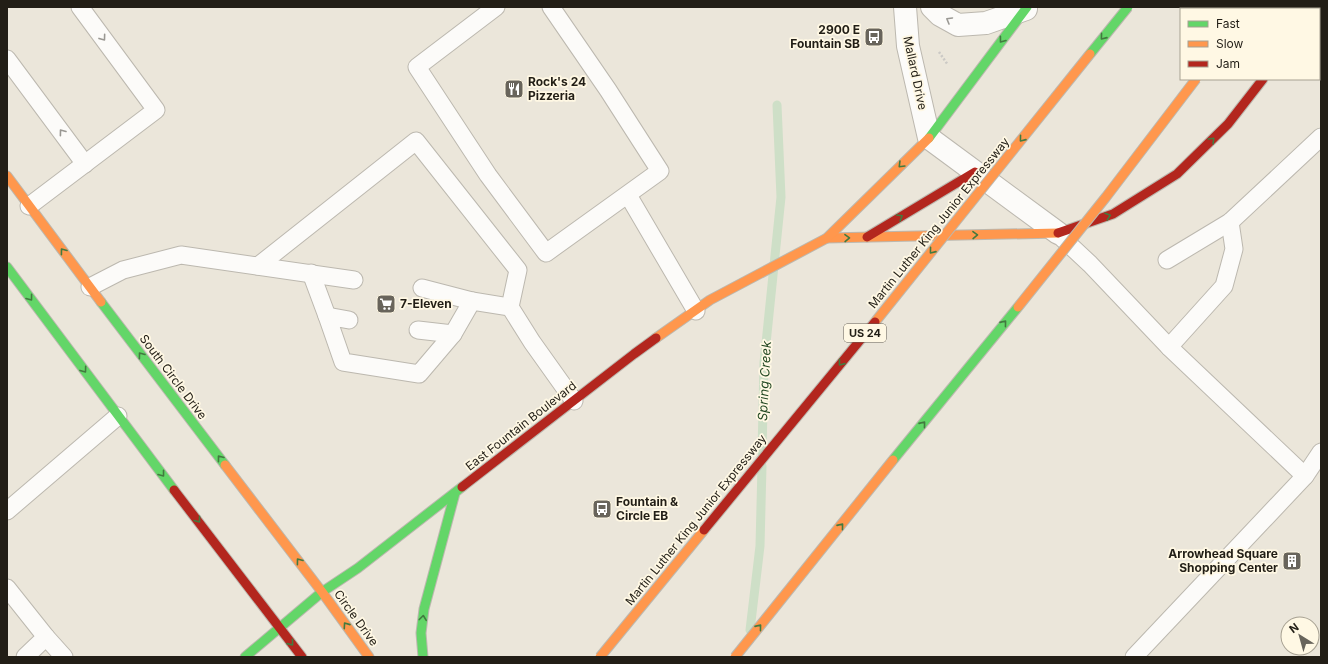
<svg xmlns="http://www.w3.org/2000/svg" width="1328" height="664" viewBox="0 0 1328 664" font-family="Inter,sans-serif">
<rect width="100%" height="100%" fill="#ebe6da"/>
<g fill="none" stroke-linecap="round" stroke-linejoin="round">
<!-- stream -->
<g stroke="#cedfc7" stroke-width="9">
<path d="M762,453L764,363L781,197L777,105"/>
<path d="M750,630L760,546L762,466"/>
</g>
<defs>
<g id="lane">
<path d="M496,7L417,67L488,175L546,253L660,171L608,90L551,7"/>
<path d="M7,59L85,164"/>
<path d="M628,195L696,311"/>
<path d="M29,206L156,110L80,7"/>
<path d="M1060,236L1090,264L1169,347L1305,476L1134,657"/>
<path d="M1167,260L1230,222L1321,137"/>
<path d="M258,266L416,141L518,270L510,307"/>
<path d="M311,273L327,316"/>
<path d="M90,287L123,270L181,255L354,280"/>
<path d="M422,288L472,301L510,307L532,342L574,401"/>
<path d="M349,320L327,316L343,362L419,374L453,334L472,301"/>
<path d="M418,330L453,334"/>
<path d="M1169,347L1224,286L1234,249L1230,222"/>
<path d="M1305,476L1321,452"/>
<path d="M7,511L118,416"/>
<path d="M7,588L46,637L25,657"/>
<path d="M46,637L64,657"/>
</g>
<g id="street">
<path d="M905,7L908,46L929,138L1058,233"/>
<path d="M932,7L940,15L958,25L986,23L1026,9"/>
</g>
<g id="fast">
<path d="M929,138L1027,7"/>
<path d="M7,267L174,490"/>
<path d="M101,302L225,465"/>
<path d="M245,657L322,592L358,568L462,487"/>
<path d="M423,657L421,633L424,609L455,493"/>
</g>
<g id="slow">
<path d="M7,176L101,302"/>
<path d="M827,238L1058,233"/>
<path d="M656,338L710,300L827,238L929,138"/>
<path d="M225,465L322,592L369,657"/>
</g>
<g id="jam">
<path d="M1249,9L1251,7"/>
<path d="M1319,9L1321,7"/>
<path d="M1058,233L1113,214L1177,174L1228,124L1263,79"/>
<path d="M867,237L975,172"/>
<path d="M462,487L634,354L656,338"/>
<path d="M174,490L302,657"/>
</g>
</defs>
<!-- lane casing -->
<use href="#lane" stroke="#bcb8af" stroke-width="19"/>
<!-- street casing -->
<use href="#street" stroke="#bcb8af" stroke-width="24"/>
<!-- fast casing -->
<use href="#fast" stroke="#bcb8af" stroke-width="11"/>
<!-- slow casing -->
<use href="#slow" stroke="#bcb8af" stroke-width="11"/>
<!-- jam casing -->
<use href="#jam" stroke="#bcb8af" stroke-width="11"/>
<!-- path -->
<path stroke="#cbc9c5" stroke-width="2.5" stroke-dasharray="2 2" stroke-linecap="butt" d="M939,52L948,65"/>
<!-- lane -->
<use href="#lane" stroke="#fcfbf9" stroke-width="17"/>
<!-- street -->
<use href="#street" stroke="#fcfbf9" stroke-width="22"/>
<!-- fast -->
<use href="#fast" stroke="#63d668" stroke-width="9"/>
<!-- slow -->
<use href="#slow" stroke="#ff974d" stroke-width="9"/>
<!-- jam -->
<use href="#jam" stroke="#b3261e" stroke-width="9"/>
<defs>
<g id="fast-bridge">
<path d="M1090,54L1128,7"/>
<path d="M893,460L1018,307"/>
</g>
<g id="slow-bridge">
<path d="M1018,307L1106,197L1196,79"/>
<path d="M875,322L1090,54"/>
<path d="M600,657L704,530"/>
<path d="M735,657L893,460"/>
</g>
<path id="jam-bridge" d="M704,530L875,322"/>
</defs>
<!-- fast-bridge casing -->
<use href="#fast-bridge" stroke="#bcb8af" stroke-width="11" stroke-linecap="butt"/>
<!-- slow-bridge casing -->
<use href="#slow-bridge" stroke="#bcb8af" stroke-width="11" stroke-linecap="butt"/>
<!-- jam-bridge casing -->
<use href="#jam-bridge" stroke="#bcb8af" stroke-width="11" stroke-linecap="butt"/>
<!-- fast-bridge -->
<use href="#fast-bridge" stroke="#63d668" stroke-width="9"/>
<!-- slow-bridge -->
<use href="#slow-bridge" stroke="#ff974d" stroke-width="9"/>
<!-- jam-bridge -->
<use href="#jam-bridge" stroke="#b3261e" stroke-width="9"/>
</g>
<!-- one-way arrows -->
<defs><path id="oneway-chevron" d="M-2-3.5L2.5 0L-2 3.5" fill="none" stroke-width="1.6" stroke-linecap="round" stroke-linejoin="round"/></defs>
<g stroke="#9a9893">
<use href="#oneway-chevron" transform="translate(949 20) rotate(-150)"/>
<use href="#oneway-chevron" transform="translate(103 38) rotate(54)"/>
<use href="#oneway-chevron" transform="translate(62 132) rotate(-127)"/>
</g>
<g stroke="#427a3f">
<use href="#oneway-chevron" transform="translate(1103 37) rotate(129)"/>
<use href="#oneway-chevron" transform="translate(1002 40) rotate(127)"/>
<use href="#oneway-chevron" transform="translate(1022 139) rotate(129)"/>
<use href="#oneway-chevron" transform="translate(1212 140) rotate(-45)"/>
<use href="#oneway-chevron" transform="translate(901 165) rotate(135)"/>
<use href="#oneway-chevron" transform="translate(1108 216) rotate(-19)"/>
<use href="#oneway-chevron" transform="translate(900 217) rotate(-31)"/>
<use href="#oneway-chevron" transform="translate(975 235) rotate(-1)"/>
<use href="#oneway-chevron" transform="translate(847 238) rotate(-1)"/>
<use href="#oneway-chevron" transform="translate(63 251) rotate(-127)"/>
<use href="#oneway-chevron" transform="translate(932 251) rotate(129)"/>
<use href="#oneway-chevron" transform="translate(30 298) rotate(53)"/>
<use href="#oneway-chevron" transform="translate(1004 323) rotate(-51)"/>
<use href="#oneway-chevron" transform="translate(141 355) rotate(-127)"/>
<use href="#oneway-chevron" transform="translate(841 363) rotate(129)"/>
<use href="#oneway-chevron" transform="translate(84 370) rotate(54)"/>
<use href="#oneway-chevron" transform="translate(923 424) rotate(-51)"/>
<use href="#oneway-chevron" transform="translate(220 458) rotate(-128)"/>
<use href="#oneway-chevron" transform="translate(162 474) rotate(52)"/>
<use href="#oneway-chevron" transform="translate(198 520) rotate(52)"/>
<use href="#oneway-chevron" transform="translate(841 526) rotate(-51)"/>
<use href="#oneway-chevron" transform="translate(299 561) rotate(-127)"/>
<use href="#oneway-chevron" transform="translate(423 618) rotate(-83)"/>
<use href="#oneway-chevron" transform="translate(346 625) rotate(-125)"/>
<use href="#oneway-chevron" transform="translate(759 627) rotate(-51)"/>
<use href="#oneway-chevron" transform="translate(291 643) rotate(51)"/>
</g>
<!-- icons -->
<defs>
<symbol id="bus-square" viewBox="-11 -11 22 22"><rect x="-9" y="-9" width="18" height="18" rx="4" fill="#68645b" stroke="#fff8e4"/><path d="M-5-6H5V4H4V6H2V4H-2V6H-4V4H-5ZM-3.5-4V0h7V-4ZM-3.5 1.2v1.5H-2V1.2ZM2 1.2v1.5H3.5V1.2Z" fill="#fff"/></symbol>
<symbol id="restaurant-square" viewBox="-11 -11 22 22"><rect x="-9" y="-9" width="18" height="18" rx="4" fill="#68645b" stroke="#fff8e4"/><path d="M-5-6h1v4h1v-4h1v4h1v-4h1v5L-1.5 .5V6h-2V.5L-5-1ZM5-6V6H3V1.5H1.5Q1.5-4 5-6Z" fill="#fff"/></symbol>
<symbol id="supermarket-square" viewBox="-11 -11 22 22"><rect x="-9" y="-9" width="18" height="18" rx="4" fill="#68645b" stroke="#fff8e4"/><path d="M-6-5.5h2.5l.6 2H6L4.5 2H-2.5L-4.4-4H-6ZM-1.5 3.2a1.3 1.3 0 1 0 .1 0ZM3 3.2a1.3 1.3 0 1 0 .1 0Z" fill="#fff"/></symbol>
<symbol id="building-square" viewBox="-11 -11 22 22"><rect x="-9" y="-9" width="18" height="18" rx="4" fill="#68645b" stroke="#fff8e4"/><path d="M-4-6H4V6H1V3H-1V6H-4ZM-2.5-4.3h1.7v1.8h-1.7ZM.8-4.3h1.7v1.8H.8ZM-2.5-1h1.7V.8h-1.7ZM.8-1h1.7V.8H.8Z" fill="#fff"/></symbol>
</defs>
<g fill-rule="evenodd">
<use href="#bus-square" x="863" y="26" width="22" height="22"/>
<use href="#restaurant-square" x="503" y="78" width="22" height="22"/>
<use href="#supermarket-square" x="375" y="293" width="22" height="22"/>
<use href="#bus-square" x="591" y="498" width="22" height="22"/>
<use href="#building-square" x="1281" y="550" width="22" height="22"/>
</g>
<g text-anchor="middle" stroke-width="3.5" stroke-linejoin="round" paint-order="stroke">
<!-- shield labels -->
<rect fill="#fff8e4" stroke="#645f54" stroke-width="1" x="844" y="324" width="42" height="18" rx="3"/>
<g font-size="11" font-weight="bold" fill="#221e16">
<text x="865" y="337">US 24</text>
</g>
<!-- poi labels -->
<g font-size="12" font-weight="bold" fill="#221e16" stroke="#fff8e4" text-anchor="start">
<text x="860" y="34" text-anchor="end">2900 E<tspan x="860" dy="14">Fountain SB</tspan></text>
<text x="528" y="86">Rock's 24<tspan x="528" dy="14">Pizzeria</tspan></text>
<text x="400" y="308">7-Eleven</text>
<text x="616" y="506">Fountain &amp;<tspan x="616" dy="14">Circle EB</tspan></text>
<text x="1278" y="558" text-anchor="end">Arrowhead Square<tspan x="1278" dy="14">Shopping Center</tspan></text>
</g>
<!-- street labels -->
<g font-size="12" fill="#221e16" stroke="#fff8e4">
<text transform="translate(915 73) rotate(78)" y="4">Mallard Drive</text>
<text transform="translate(939 223) rotate(-51)" y="4">Martin Luther King Junior Expressway</text>
<text transform="translate(173 377) rotate(53)" y="4">South Circle Drive</text>
<text transform="translate(521 426) rotate(-38)" y="4">East Fountain Boulevard</text>
<text transform="translate(696 520) rotate(-51)" y="4">Martin Luther King Junior Expressway</text>
<text transform="translate(356 618) rotate(54)" y="4">Circle Drive</text>
</g>
<!-- water labels -->
<g font-size="13" font-style="italic" fill="#214720" stroke="#fff8e4">
<text transform="translate(764 381) rotate(-87)" y="5">Spring Creek</text>
</g>
</g>
<!-- border -->
<rect width="1328" height="664" fill="none" stroke="#221e16" stroke-width="16"/>
<!-- legend -->
<rect x="1180" y="8" width="140" height="72" fill="#fff8e4" stroke="#a7a192"/>
<rect x="1188" y="21" width="20" height="6" fill="#63d668" stroke="#a7a192"/>
<text x="1216" y="28" font-size="12" fill="#221e16">Fast</text>
<rect x="1188" y="41" width="20" height="6" fill="#ff974d" stroke="#a7a192"/>
<text x="1216" y="48" font-size="12" fill="#221e16">Slow</text>
<rect x="1188" y="61" width="20" height="6" fill="#b3261e" stroke="#a7a192"/>
<text x="1216" y="68" font-size="12" fill="#221e16">Jam</text>
<!-- north arrow -->
<g transform="translate(1300 636) rotate(323)"><circle r="19" fill="#fff8e4" stroke="#a7a192"/>
<path d="M0-3L7 15L0 10L-7 15Z" fill="#68645b"/>
<text y="-6" font-size="11" font-weight="bold" text-anchor="middle" fill="#221e16">N</text>
</g>
</svg>
